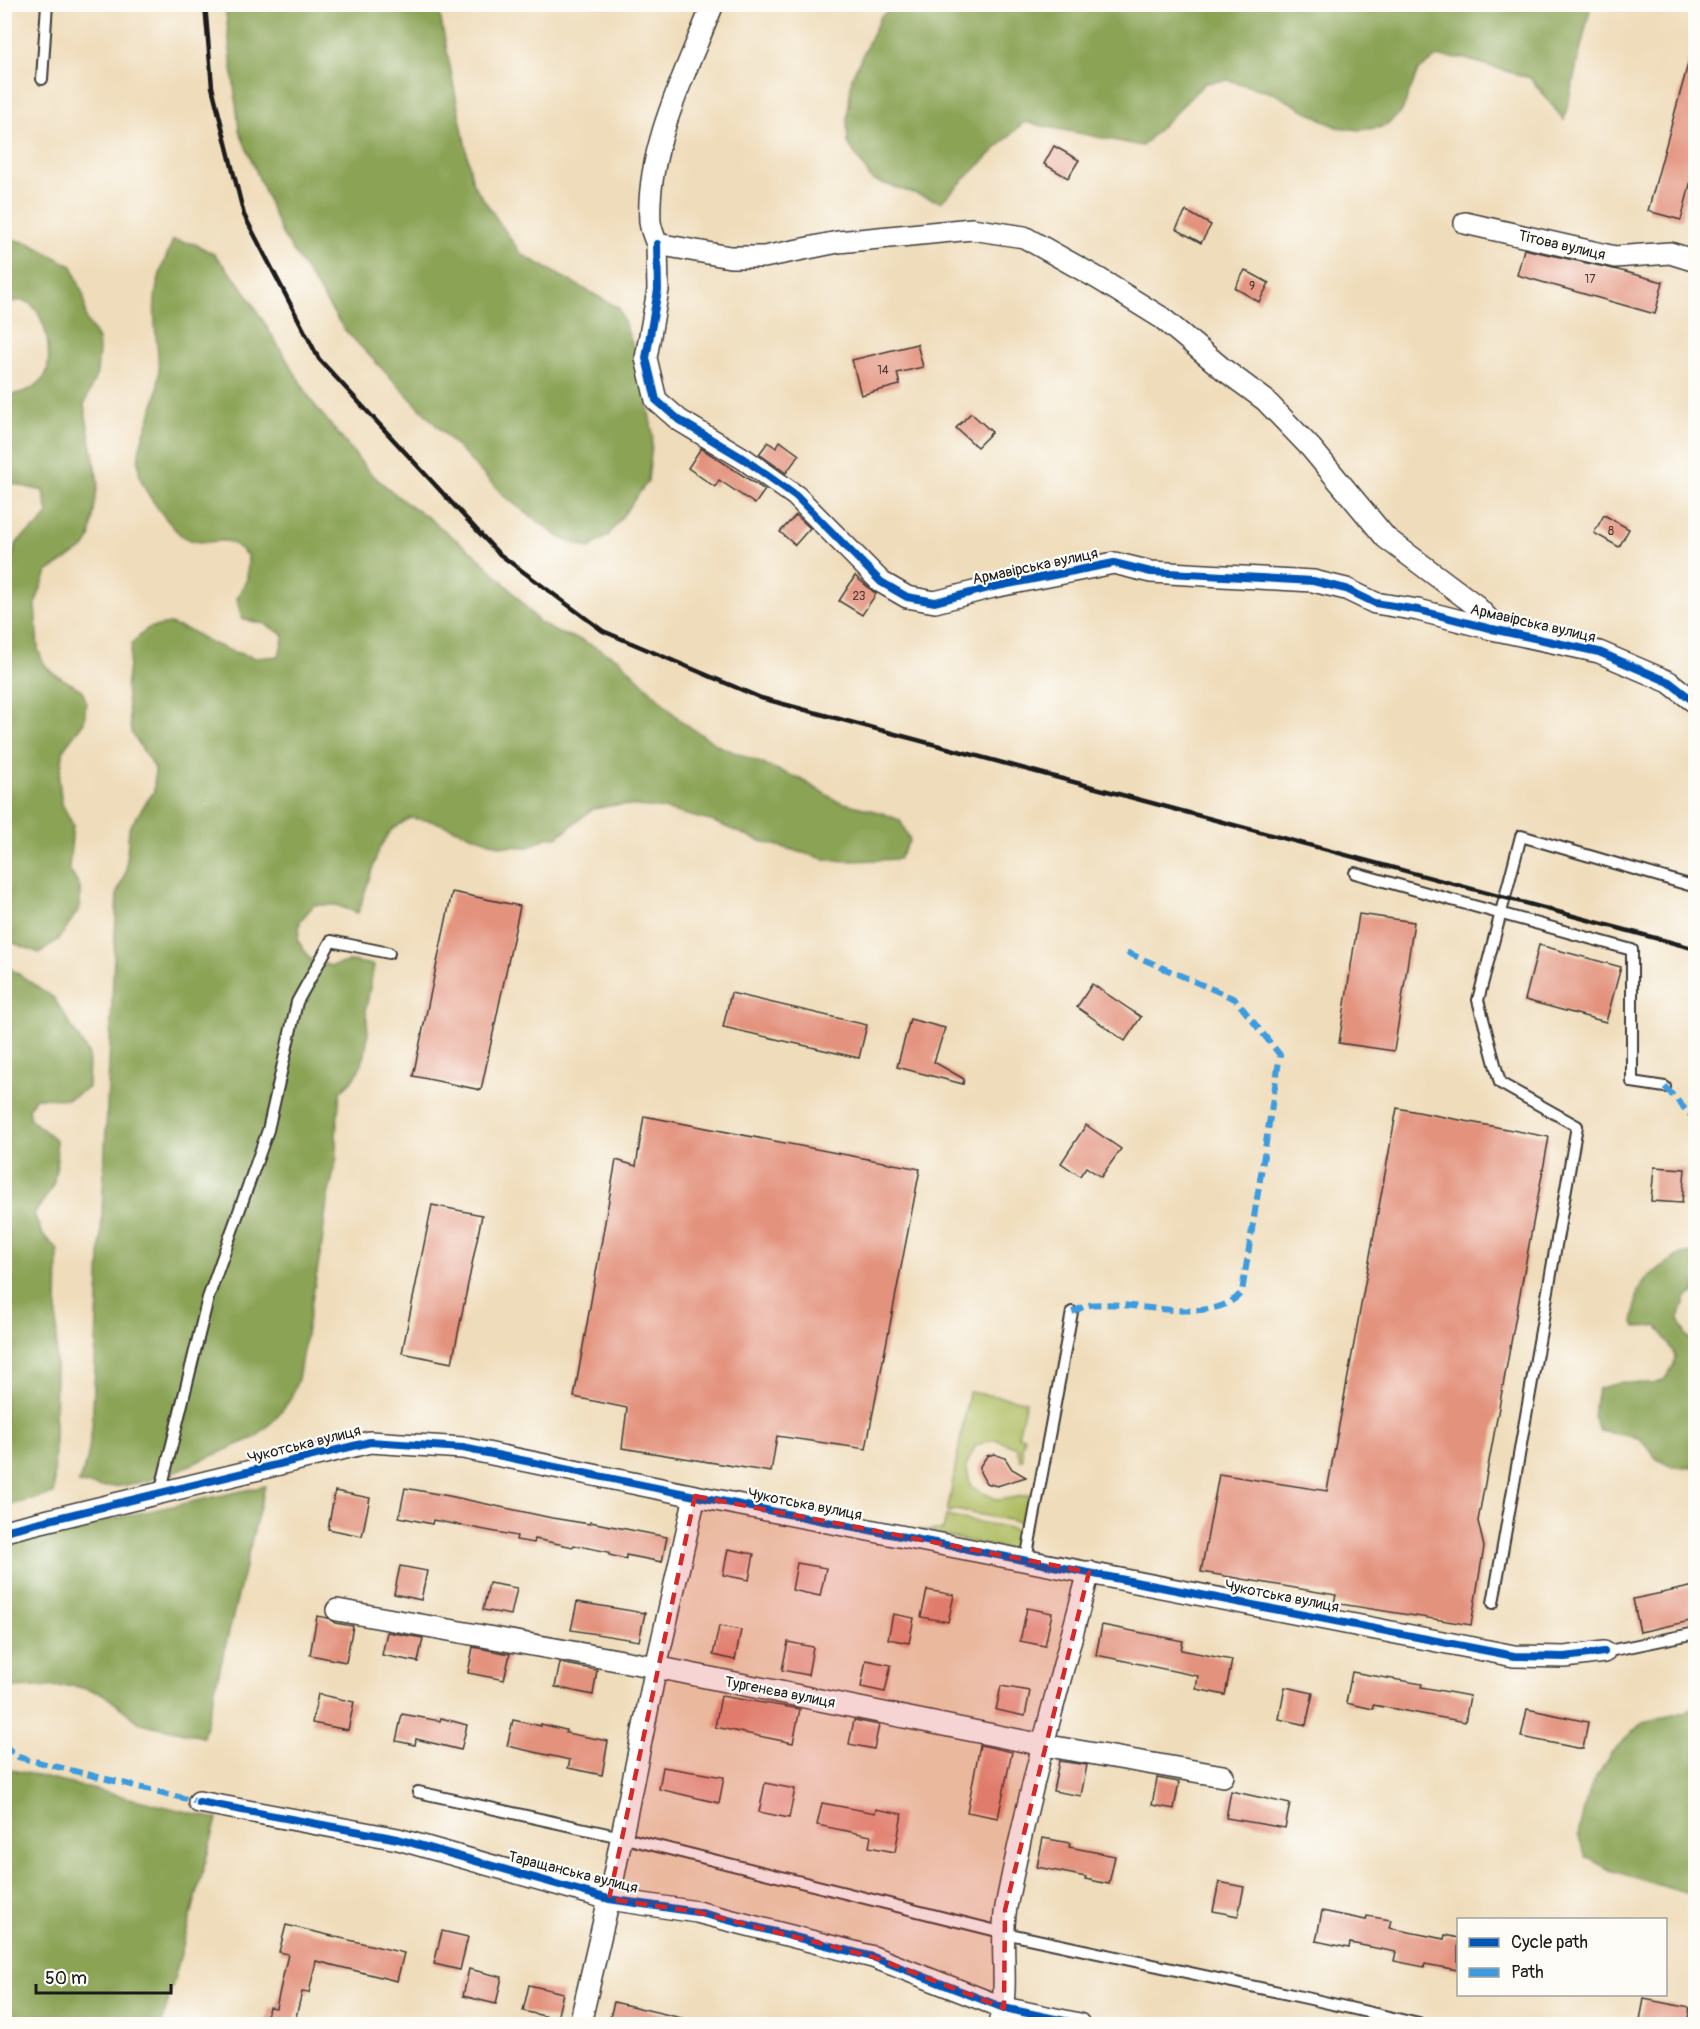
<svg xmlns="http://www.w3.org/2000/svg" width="1700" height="2029" viewBox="0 0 1700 2029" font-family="Pangolin,sans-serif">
<rect width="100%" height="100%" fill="#fdfcf7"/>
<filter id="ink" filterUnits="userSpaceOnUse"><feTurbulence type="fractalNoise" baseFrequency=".0167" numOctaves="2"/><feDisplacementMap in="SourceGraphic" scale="12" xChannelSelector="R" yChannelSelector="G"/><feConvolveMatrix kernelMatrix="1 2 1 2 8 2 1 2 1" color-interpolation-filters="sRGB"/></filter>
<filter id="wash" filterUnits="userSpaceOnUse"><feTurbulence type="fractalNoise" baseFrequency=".008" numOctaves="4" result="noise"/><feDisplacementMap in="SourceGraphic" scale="24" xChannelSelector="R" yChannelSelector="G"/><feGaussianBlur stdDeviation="1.35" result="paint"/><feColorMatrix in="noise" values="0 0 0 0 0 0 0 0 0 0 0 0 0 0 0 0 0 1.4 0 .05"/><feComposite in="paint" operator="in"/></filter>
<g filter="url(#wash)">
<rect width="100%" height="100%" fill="#efdcba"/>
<!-- green -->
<g fill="#adbb5e" stroke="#646c3d" stroke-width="1.5">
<path d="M969,1392L1026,1401L1018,1436L1025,1437L1022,1447L1023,1458L1020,1460L1017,1448L995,1439L976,1445L966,1466L971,1487L998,1500L1030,1495L1024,1527L1019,1522L955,1510L947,1513Z"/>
<path d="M946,1516L1021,1530L1017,1552L917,1530H943Z"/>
</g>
<!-- forest -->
<g fill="#8aa355" stroke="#536038" stroke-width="1.5">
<path d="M900,4H1591V5L1564,120L1530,78L1462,58L1437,57L1418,71L1401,113L1383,127L1360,130L1336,127L1275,94L1228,80L1205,83L1142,146L1024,122L941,202L872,180L848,143L847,121L852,77L881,16Z"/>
<path d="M225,5H438L473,184L521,254L619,308L642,371L653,436L648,481L608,536L589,548L562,539L506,498L344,329L282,234L239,130Z"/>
<path d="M5,238L29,243L72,266L84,297L86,319L98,339L99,350L97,373L84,405L98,482L90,539L84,548L47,572L35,604L38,649L43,662L51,672L82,690L86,701L84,722L64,748L59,781L62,804L73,825L69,869L80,887V908L58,940L39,953L5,940L4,574C15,561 11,553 17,543C24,532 39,530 48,513L43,491L10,483L5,479L4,396C18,394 33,391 43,379C55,365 47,311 27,302C19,299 13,302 5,304Z"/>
<path d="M173,240L195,244L214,254L243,288L313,403L370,473L406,503L425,515L477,556L510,589L539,622L558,633L579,639L619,659L682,722L719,746L800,779L837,801L879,812L900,820L910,840L899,859L852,861L828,860L757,840L714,822L664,809L638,806L616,805L593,809L557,837H548L529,847L501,846L433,821L410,818L391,830L379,849L358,913L336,905H314L300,921L298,941L310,959L331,966L352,961L374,965L366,1009L368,1033L365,1055L356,1076L340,1092L336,1136L337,1158L327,1201L322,1244L298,1379L290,1400L274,1420L256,1437L169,1474L147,1481L125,1486L102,1487L78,1483L87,1461L92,1428L117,893L126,871L129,828L154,791L155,769L131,732L126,688L132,643L148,628L170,624L191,631L209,642L231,651L256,658L279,656L284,635L265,624L242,619L237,598L247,579L248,556C243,552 236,544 230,542C216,538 198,548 181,535C171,527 145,493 141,480C131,450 152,421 157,392C163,362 152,331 155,301C156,279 165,260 173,240Z"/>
<path d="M4,964L54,998L89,1055L88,1088L68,1099L35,1098L29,1108L30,1119L56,1140L57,1164L53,1187L34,1214L42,1234L58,1250L54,1494L5,1506Z"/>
<path d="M1695,1253V1293L1686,1297L1679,1319L1686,1335L1695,1344V1468L1672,1467L1657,1459L1639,1438L1600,1431L1593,1416L1598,1389L1620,1382L1653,1384L1664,1380L1674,1365L1675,1355L1658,1326L1636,1327L1633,1323L1638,1290L1649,1276L1679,1255Z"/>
<path d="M265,1486L203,1737L140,1723L103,1694L75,1686L5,1688V1542Z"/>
<path d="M1695,1705V1896L1610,1870L1586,1857L1578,1835L1588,1792L1611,1753L1643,1722L1685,1712Z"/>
<path d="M13,1770L217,1819L162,2024H5L4,1771Z"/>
</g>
<g id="blocks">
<!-- building -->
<g fill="#e3927d">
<path d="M1691,53H1695V165L1681,220L1648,211Z"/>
<path d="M1054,146L1079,160L1068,178L1044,164Z"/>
<path d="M1186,211L1211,225L1201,243L1176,229Z"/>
<path d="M1524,249L1618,270L1663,282L1655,314L1517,275Z"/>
<path d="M1245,270L1269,283L1259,302L1235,288Z"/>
<path d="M917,344L923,367L897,373L900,385L861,395L852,360Z"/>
<path d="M971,413L992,432L977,447L956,428Z"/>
<path d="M780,441L799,455L786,473L759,454L768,442L776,448Z"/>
<path d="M701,448L765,490L755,504L719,480L715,487L688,468Z"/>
<path d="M796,515L810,528L795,545L780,532Z"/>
<path d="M1604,515L1629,529L1619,547L1594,533Z"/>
<path d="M855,576L876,594L862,615L839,601Z"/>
<path d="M452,892L520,906L481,1090L413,1076Z"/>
<path d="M1359,914L1414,922L1394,1051L1339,1043Z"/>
<path d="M1539,945L1621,967L1606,1022L1525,1000Z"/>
<path d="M1092,984L1141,1017L1125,1041L1077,1007Z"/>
<path d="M731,993L867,1025L859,1058L723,1027Z"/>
<path d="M910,1019L945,1028L934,1062L964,1079L963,1084L897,1067Z"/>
<path d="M1397,1108L1549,1137L1478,1521L1484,1547L1471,1625L1334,1603L1336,1595L1201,1572L1219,1474L1327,1491Z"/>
<path d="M644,1116L920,1169L866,1449L777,1436L771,1472L622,1448L627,1408L574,1397L616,1160L636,1166Z"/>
<path d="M1086,1125L1121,1149L1101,1177L1086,1167L1080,1176L1061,1163Z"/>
<path d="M1654,1167L1685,1169L1682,1203L1651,1201Z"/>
<path d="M432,1205L482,1215L452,1363L402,1353Z"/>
<path d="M994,1454L1005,1458L1012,1469L1026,1477L997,1486L986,1483L980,1472V1466L987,1456Z"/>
<path d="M405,1488L449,1496L552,1518L590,1524V1522L667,1537L662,1562L626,1555V1559L609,1555V1552L574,1545L573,1547L535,1539L534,1543L516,1540L517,1536L433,1520L432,1524L399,1517Z"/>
<path d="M335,1491L370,1498L362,1536L328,1529Z"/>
<path d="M728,1549L754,1554L749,1580L723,1575Z"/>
<path d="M797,1563L826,1568L820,1596L792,1590Z"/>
<path d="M400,1566L427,1571L421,1600L394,1594Z"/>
<path d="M489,1583L517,1588L511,1615L483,1610Z"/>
<path d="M1695,1586V1620L1640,1632L1633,1599Z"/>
<path d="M927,1590L954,1595L948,1622L921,1617Z"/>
<path d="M577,1602L645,1613L639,1641L571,1630Z"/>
<path d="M1027,1608L1052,1613L1045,1646L1020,1641Z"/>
<path d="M893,1614L914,1618L909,1643L888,1639Z"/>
<path d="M317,1616L328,1618L335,1623L353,1626L346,1662L310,1655Z"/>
<path d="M1102,1625L1183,1641L1181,1650L1232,1660L1225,1695L1196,1689L1198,1676L1096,1655Z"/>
<path d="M719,1626L741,1630L735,1660L713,1655Z"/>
<path d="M387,1632L423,1638L418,1662L382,1655Z"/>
<path d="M788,1642L813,1647L808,1675L782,1670Z"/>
<path d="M473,1647L510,1654L504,1680L468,1673Z"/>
<path d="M866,1660L891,1665L885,1692L861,1687Z"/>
<path d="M560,1663L597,1670L593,1695L555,1687Z"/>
<path d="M1352,1672L1422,1684L1421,1687L1470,1696L1465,1722L1373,1705V1709L1346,1703Z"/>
<path d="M1001,1686L1030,1691L1025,1716L996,1710Z"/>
<path d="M1285,1687L1313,1693L1306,1725L1279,1719Z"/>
<path d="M318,1694L354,1702L348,1730L312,1723Z"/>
<path d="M721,1696L800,1709L793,1743L715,1727Z"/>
<path d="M1527,1709L1588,1722L1583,1749L1521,1737Z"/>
<path d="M402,1714L440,1721L441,1718L467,1725L461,1750L416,1739L415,1745L396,1741Z"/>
<path d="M513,1720L541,1726V1724L566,1730V1733L608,1741L602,1775L568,1768L570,1760L507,1746Z"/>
<path d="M854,1720L879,1725L874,1749L849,1744Z"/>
<path d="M980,1745L1012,1752L998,1818L967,1812Z"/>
<path d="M1059,1761L1087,1765L1081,1796L1053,1791Z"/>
<path d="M663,1767L724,1777L719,1803L659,1789Z"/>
<path d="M1157,1778L1179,1782L1174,1809L1152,1805Z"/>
<path d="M765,1783L795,1789L789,1818L759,1812Z"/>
<path d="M1231,1791L1290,1804L1285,1828L1226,1818Z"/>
<path d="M822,1803L875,1813L876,1809L902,1814L895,1852L869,1847L871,1836L817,1825Z"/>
<path d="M1043,1838L1070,1843L1069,1847L1115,1856L1109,1884L1085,1879L1086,1877L1037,1867Z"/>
<path d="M1219,1882L1244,1887L1238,1916L1213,1911Z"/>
<path d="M1322,1911L1366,1920L1367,1916L1391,1920L1389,1928L1444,1939L1445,1935L1458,1938V1970L1425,1964L1424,1967L1394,1961L1396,1952L1350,1943L1349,1948L1316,1941Z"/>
<path d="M286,1925L404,1953L397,1981L316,1961L309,1993L302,1992L294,2025H265L269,2007L276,2008L288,1954L279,1952Z"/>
<path d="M442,1931L468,1937L460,1970L434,1964Z"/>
<path d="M469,1969L502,1977L496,2004L463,1996Z"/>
<path d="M529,1985L563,1993L557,2019L523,2011Z"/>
<path d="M1644,1999L1690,2008L1687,2025H1639Z"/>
<path d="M614,2002L686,2019L685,2025H608Z"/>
</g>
</g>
</g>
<g filter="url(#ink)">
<use href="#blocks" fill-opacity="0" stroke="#3c3934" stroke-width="1.5"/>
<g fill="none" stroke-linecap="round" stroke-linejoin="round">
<defs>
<g id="service">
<path d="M42,79L47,4"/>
<path d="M1355,873L1632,950V1082L1665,1087"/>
<path d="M160,1493L208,1298L268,1130L297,1002L331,941L389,953"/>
<path d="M1026,1560L1072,1312"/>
<path d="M1493,1603L1577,1126L1500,1083L1478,1000L1521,836L1696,887"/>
<path d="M1604,1652L1696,1633"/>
<path d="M418,1792L621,1837L1005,1933L1311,1999L1419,2024"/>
</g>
<g id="minor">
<path d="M713,4C686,72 646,148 650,222C651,229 654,237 657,244L730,257H764L838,242L972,229L1024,237L1099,279L1162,318L1223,369L1265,400L1311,448L1386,538L1474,604L1499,630"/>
<path d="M1465,223L1615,257L1670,253L1696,261"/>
<path d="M657,244L658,290L646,358L656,400L679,420L744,459L796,496L881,582L907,597L935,602L993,587L1114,563L1151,572L1313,581L1346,589L1375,603L1418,610L1492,629L1599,652L1669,682L1696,703"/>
<path d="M4,1531L370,1442L463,1448L695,1496L1514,1656L1565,1657L1604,1652"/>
<path d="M337,1610L656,1667L1043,1745L1223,1776"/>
<path d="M199,1802L398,1839L609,1899L697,1912L873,1957L1004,2008L1079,2024"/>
<path d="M580,2024L609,1899L656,1667L695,1496"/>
<path d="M999,2024C1010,1986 999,1945 1006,1907C1028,1794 1059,1683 1089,1572"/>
</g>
</defs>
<!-- service casing -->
<use href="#service" stroke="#3c3934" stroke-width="14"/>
<!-- minor casing -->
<use href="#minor" stroke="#3c3934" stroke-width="24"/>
<!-- service -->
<use href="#service" stroke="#fff" stroke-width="10"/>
<!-- minor -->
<use href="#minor" stroke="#fff" stroke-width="21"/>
<!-- rail -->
<path stroke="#1c1c1c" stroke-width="4.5" d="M205,4L212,87L244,215L319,359L498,553L603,631L761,698L1696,949"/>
<!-- quiet -->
<g stroke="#3c9bdf" stroke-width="6" stroke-dasharray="12 6" stroke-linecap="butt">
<path d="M1665,1087L1696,1121"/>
<path d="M1072,1312C1078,1310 1084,1306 1089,1305C1130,1299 1213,1328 1242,1292L1280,1055L1235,999L1126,952"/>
<path d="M4,1745L18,1757L199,1802"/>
</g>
<defs>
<g id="cycleway">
<path d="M657,244L658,290L646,358L656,400L679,420L744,459L796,496L881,582L907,597L935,602L993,587L1114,563L1151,572L1313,581L1346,589L1375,603L1418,610L1492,629L1599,652L1669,682L1696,703"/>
<path d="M4,1531L370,1442L463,1448L695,1496L1514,1656L1565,1657L1604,1652"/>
<path d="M199,1802L398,1839L609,1899L697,1912L873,1957L1004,2008L1079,2024"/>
</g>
</defs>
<!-- cycleway casing -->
<use href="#cycleway" stroke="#fdfcf7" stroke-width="11"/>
<!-- cycleway -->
<use href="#cycleway" stroke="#0057b8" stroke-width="8"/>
</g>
</g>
<!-- marked area -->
<path fill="#d62828" fill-opacity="0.2" stroke="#d62828" stroke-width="4.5" stroke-dasharray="12 8" stroke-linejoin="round" d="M695,1496L1089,1572L1005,1910L1004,2008L873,1957L697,1912L609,1899Z"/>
<g text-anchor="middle" stroke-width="4.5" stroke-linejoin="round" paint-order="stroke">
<!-- number labels -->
<g font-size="12" fill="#4e3a34">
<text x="1590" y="283">17</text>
<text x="1252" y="290">9</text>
<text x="883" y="374">14</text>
<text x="1611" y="535">8</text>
<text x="859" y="600">23</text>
</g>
<!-- street labels -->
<g font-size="15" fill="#1c1c1c" stroke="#fdfcf7">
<text transform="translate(1562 245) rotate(13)" y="5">Тітова вулиця</text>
<text transform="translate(1035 566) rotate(-12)" y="5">Армавірська вулиця</text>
<text transform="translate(1533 623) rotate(13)" y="5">Армавірська вулиця</text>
<text transform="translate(304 1444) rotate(-14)" y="5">Чукотська вулиця</text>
<text transform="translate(805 1504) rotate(11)" y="5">Чукотська вулиця</text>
<text transform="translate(1282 1596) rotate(11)" y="5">Чукотська вулиця</text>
<text transform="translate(780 1692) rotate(11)" y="5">Тургенєва вулиця</text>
<text transform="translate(573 1872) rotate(14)" y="5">Таращанська вулиця</text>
</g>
</g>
<!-- margin -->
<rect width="1700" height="2029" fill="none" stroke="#fdfcf7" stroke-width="24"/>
<!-- legend -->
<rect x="1457" y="1918" width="210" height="78" fill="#fdfcf7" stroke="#a3a29f" stroke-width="1.5"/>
<rect x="1469" y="1938" width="30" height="9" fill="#0057b8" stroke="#a3a29f" stroke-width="1.5"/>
<text x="1511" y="1948" font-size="18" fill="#1c1c1c">Cycle path</text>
<rect x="1469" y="1968" width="30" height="9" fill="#3c9bdf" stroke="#a3a29f" stroke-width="1.5"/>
<text x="1511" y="1978" font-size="18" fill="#1c1c1c">Path</text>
<!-- scale -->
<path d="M36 1984v9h135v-9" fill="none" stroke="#1c1c1c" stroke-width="3"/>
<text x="45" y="1984" font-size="18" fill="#1c1c1c" stroke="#fdfcf7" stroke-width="4.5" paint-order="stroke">50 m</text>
</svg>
